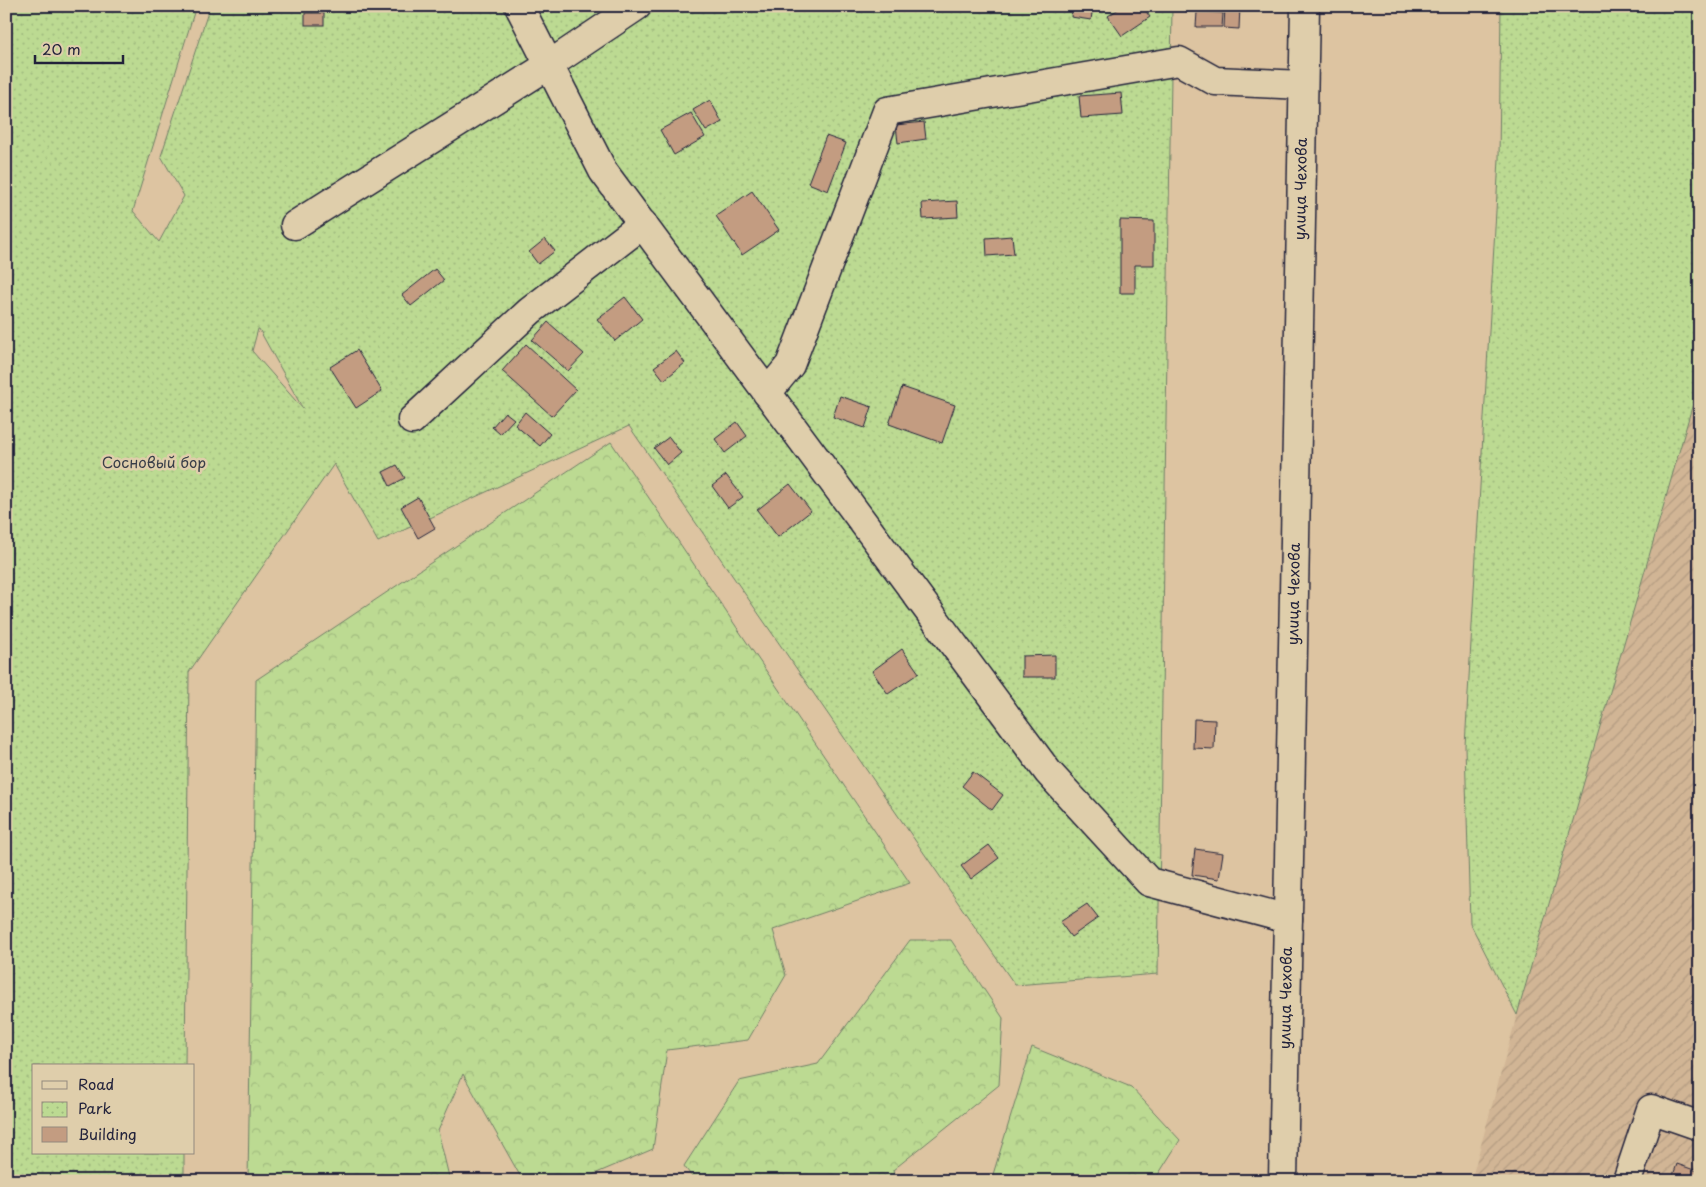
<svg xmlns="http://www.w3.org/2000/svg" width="1706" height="1187" viewBox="0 0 1706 1187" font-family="'Playpen Sans',sans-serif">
<defs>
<pattern id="industrial-furrows" width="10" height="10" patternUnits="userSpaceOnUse" patternTransform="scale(1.25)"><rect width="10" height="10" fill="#d1b595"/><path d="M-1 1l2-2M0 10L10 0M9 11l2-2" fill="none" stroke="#b39b81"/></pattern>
<pattern id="forest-crowns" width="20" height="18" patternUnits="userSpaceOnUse" patternTransform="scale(1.25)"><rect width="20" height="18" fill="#bcda92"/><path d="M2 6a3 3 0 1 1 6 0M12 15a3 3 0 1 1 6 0" fill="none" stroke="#a1bb7f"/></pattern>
<pattern id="park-dots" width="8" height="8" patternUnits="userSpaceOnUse" patternTransform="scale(1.25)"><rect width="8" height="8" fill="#bcda92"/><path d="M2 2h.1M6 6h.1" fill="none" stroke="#a1bb7f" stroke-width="1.8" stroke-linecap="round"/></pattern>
</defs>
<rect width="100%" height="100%" fill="#ddc4a1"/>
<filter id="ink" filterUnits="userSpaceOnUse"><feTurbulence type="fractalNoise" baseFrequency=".02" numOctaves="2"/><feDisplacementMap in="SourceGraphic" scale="10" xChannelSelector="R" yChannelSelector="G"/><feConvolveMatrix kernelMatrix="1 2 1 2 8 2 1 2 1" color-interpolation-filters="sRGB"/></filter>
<g filter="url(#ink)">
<!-- industrial -->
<path fill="url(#industrial-furrows)" d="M1700,379V1181H1471L1517,1015Z"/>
<!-- forest -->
<g fill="url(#forest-crowns)" stroke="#6f7e66">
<path d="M611,442L910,883L773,930L786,975L748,1040L667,1050L653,1149L578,1181H523L463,1074L438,1131L450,1181H248L256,680Z"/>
<path d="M910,940H951L1003,1018L999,1085L893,1170L895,1181H695L684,1166L739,1081L818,1064Z"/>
<path d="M1032,1047L1131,1087L1180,1140L1156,1178L1157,1181H991Z"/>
</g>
<!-- park -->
<g fill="url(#park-dots)" stroke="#6f7e66" fill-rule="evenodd">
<path d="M6,6H196L133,211L159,242L184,196L161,156L210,6H1172L1158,974L1015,985L629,426L378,542L334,464L189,672L185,1066H34V1153H184V1181H6ZM258,329H259L303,409L252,351Z"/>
<path d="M1501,6H1700V379L1517,1015L1470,923L1465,746L1499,159Z"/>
</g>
<!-- building -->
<g fill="#c39c81" stroke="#22223b">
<path d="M1072,6H1093L1091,20L1071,17Z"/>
<path d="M1123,6H1142L1150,17L1122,36L1108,16Z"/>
<path d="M1225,6H1240L1239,29L1224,28Z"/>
<path d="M1197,12L1223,13L1222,27H1196Z"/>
<rect x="305" y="13" width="19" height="12"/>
<path d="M1121,93L1123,115L1081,118L1079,96Z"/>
<path d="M710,100L722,122L706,131L693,110Z"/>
<path d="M691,113L705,137L674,155L660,130Z"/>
<path d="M924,122L926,139L898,143L896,125Z"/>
<path d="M826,136L846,143L828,191L808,183Z"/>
<path d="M752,191L779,230L742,255L716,216Z"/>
<path d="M957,201L958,217L923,219L922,203Z"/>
<path d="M1120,220L1154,221V265H1135V293H1120Z"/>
<path d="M1012,236L1014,254L987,256L986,238Z"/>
<path d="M545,239L555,251L538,264L529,252Z"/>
<path d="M435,269L444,280L411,306L402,295Z"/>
<path d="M625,297L642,319L615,341L597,319Z"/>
<path d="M548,322L584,354L568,371L532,340Z"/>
<path d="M526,344L576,390L552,416L502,371Z"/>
<path d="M357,350L382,391L356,408L330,367Z"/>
<path d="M676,351L685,363L664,380L654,367Z"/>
<path d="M902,387L955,405L942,443L889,424Z"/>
<path d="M840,396L872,407L865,428L833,417Z"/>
<path d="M505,412L514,419L500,434L492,427Z"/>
<path d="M525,412L550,434L540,446L515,425Z"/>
<path d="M737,422L747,436L725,453L715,439Z"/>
<path d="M669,437L681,453L667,465L654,448Z"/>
<path d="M397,465L405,478L390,486L383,472Z"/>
<path d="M726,475L743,497L728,508L712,486Z"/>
<path d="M790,484L811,511L778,537L757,510Z"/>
<path d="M418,497L435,528L418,538L401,507Z"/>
<path d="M902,649L919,673L888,694L872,671Z"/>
<path d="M1055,655V677H1022V656Z"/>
<path d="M1194,719L1215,720L1214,749L1193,748Z"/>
<path d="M973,772L1003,795L992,810L962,786Z"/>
<path d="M989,845L999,858L971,879L961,866Z"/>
<path d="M1195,849L1223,853L1219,879L1192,875Z"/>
<path d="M1087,904L1098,918L1071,937L1060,922Z"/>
<path d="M1677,1164L1700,1172V1181H1671Z"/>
</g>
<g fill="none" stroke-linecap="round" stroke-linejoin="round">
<defs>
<g id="minor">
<path d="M519,6L603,171L1048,772L1149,882L1288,919"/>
<path d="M295,225L549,65L637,6"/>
<path d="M767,393L790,365L887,111L1179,61L1215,81L1303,85"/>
<path d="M412,420L530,311L643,224"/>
<path d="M1283,1181L1305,6"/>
<path d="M1627,1181L1651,1109L1700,1126"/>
</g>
</defs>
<!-- minor casing -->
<use href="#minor" stroke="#22223b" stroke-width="31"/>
<!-- minor -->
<use href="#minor" stroke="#dfceab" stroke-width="28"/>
</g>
</g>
<g text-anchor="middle" stroke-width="5" stroke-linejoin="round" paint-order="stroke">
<!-- street labels -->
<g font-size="15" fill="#22223b" stroke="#dfceab">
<text transform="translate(1301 189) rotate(-89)" y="5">улица Чехова</text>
<text transform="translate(1294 594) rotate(-89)" y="5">улица Чехова</text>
<text transform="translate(1286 998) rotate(-89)" y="5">улица Чехова</text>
</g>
<!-- park labels -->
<g font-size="15" fill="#393e48" stroke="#dfceab">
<text x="154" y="468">Сосновый бор</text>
</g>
</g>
<!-- margin -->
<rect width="1706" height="1187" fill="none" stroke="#dfceab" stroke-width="25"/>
<rect x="12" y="12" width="1681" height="1162" fill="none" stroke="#22223b" stroke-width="2" filter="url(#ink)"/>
<!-- legend -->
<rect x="32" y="1064" width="162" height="90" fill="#dfceab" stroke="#93897e"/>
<rect x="42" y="1081" width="25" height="8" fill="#dfceab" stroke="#93897e"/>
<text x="78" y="1090" font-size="15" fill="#22223b">Road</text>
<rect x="42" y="1102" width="25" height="15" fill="url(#park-dots)" stroke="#93897e"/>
<text x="78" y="1114" font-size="15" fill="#22223b">Park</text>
<rect x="42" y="1127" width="25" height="15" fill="#c39c81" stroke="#93897e"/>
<text x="78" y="1140" font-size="15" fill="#22223b">Building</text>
<!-- scale -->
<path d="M35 55v8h88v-8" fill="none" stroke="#22223b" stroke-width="2.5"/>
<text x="42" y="55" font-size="15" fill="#22223b" stroke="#dfceab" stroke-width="4" paint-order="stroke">20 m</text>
</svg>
